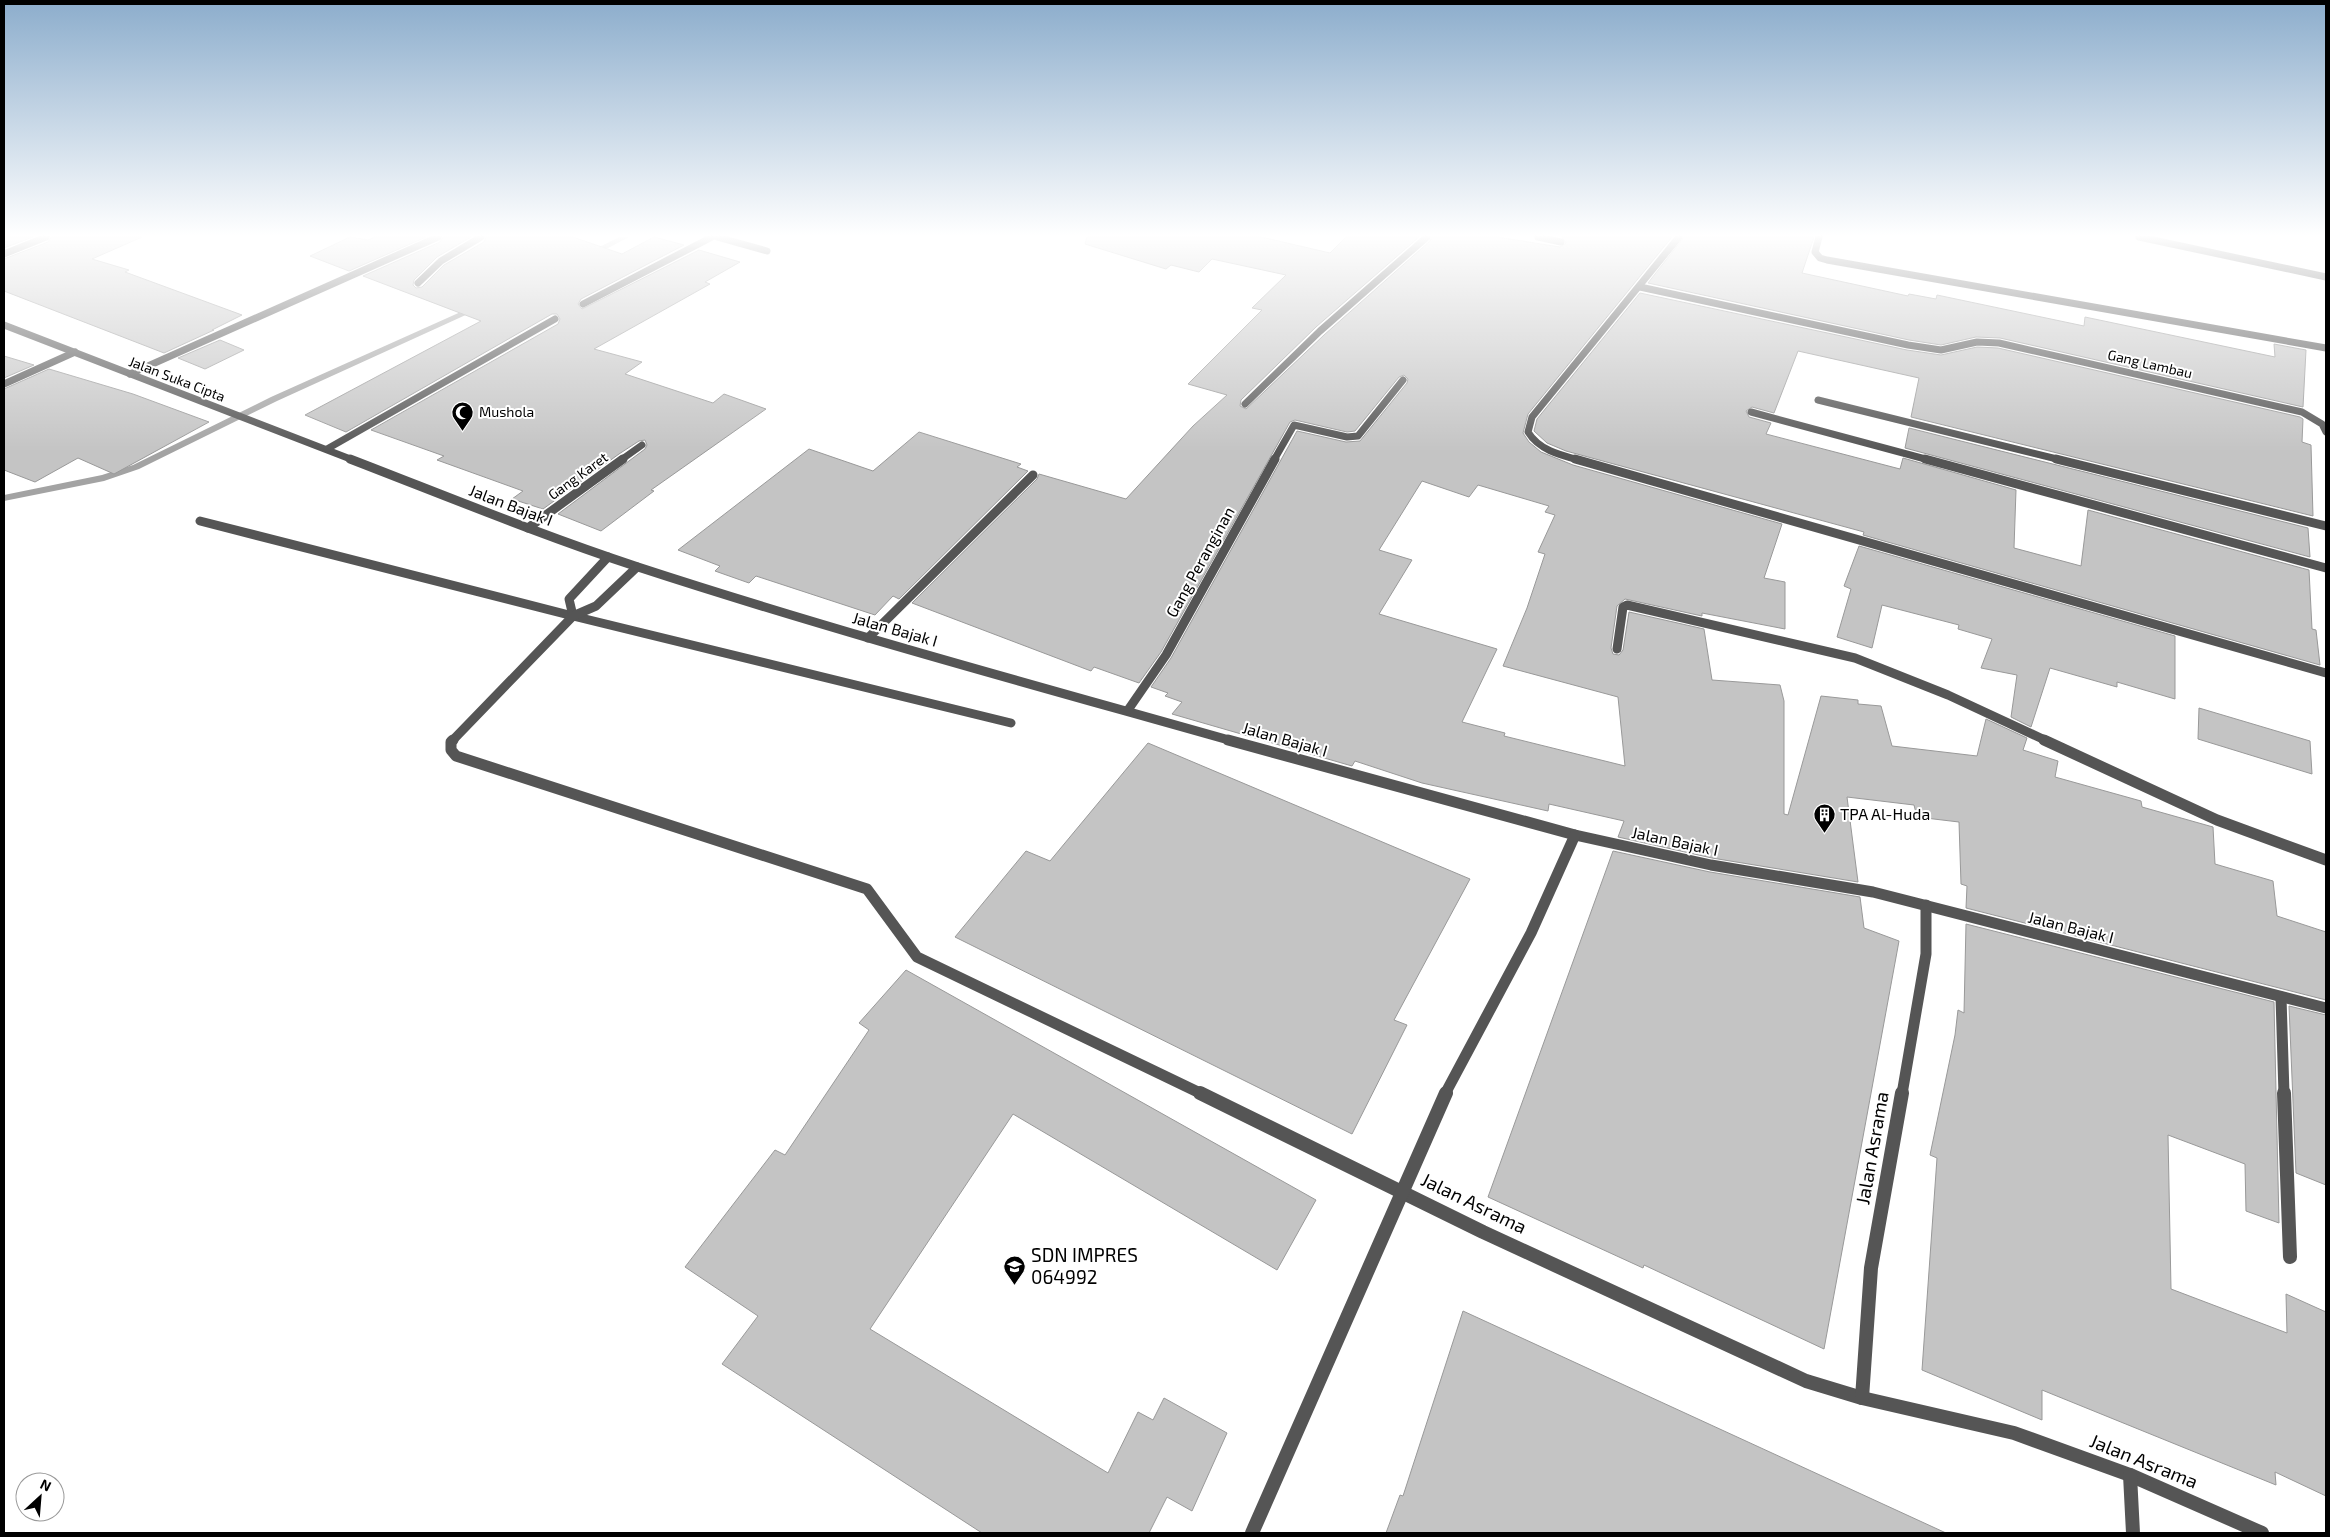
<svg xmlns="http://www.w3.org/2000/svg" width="2330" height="1537" viewBox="0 0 2330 1537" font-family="'Exo 2',sans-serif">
<rect width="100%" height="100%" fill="#fff"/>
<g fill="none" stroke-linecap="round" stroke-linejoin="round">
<!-- stream -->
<g fill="#a3a3a3" fill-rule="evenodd">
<path d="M619,237H629L591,257L584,255Z"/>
<path d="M474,306L481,308L277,401L139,469L104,481L4,501V495L102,475L133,465L271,397Z"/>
</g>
</g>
<!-- building -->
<g fill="#c4c4c4" stroke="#999" fill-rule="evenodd">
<path d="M4,237H33L4,248Z"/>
<path d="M51,237H142L92,259L129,270L125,272L242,315L212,330H214L164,353L4,291V259L48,242Z"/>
<path d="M350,237L368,240L375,237H426L349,271L310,256Z"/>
<path d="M443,237H471L437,257L414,280L413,285L416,288L422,287L444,265L484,242L486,237H573L622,254L654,237L684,245L581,299L578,304L582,309L699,250L740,262L705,282L710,284L594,349L642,362L625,374L713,403L724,394L766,409L651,490L654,491L601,531L558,514L645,449L647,445L645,440L639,441L619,454L543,509L512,499L523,491L437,460L444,456L371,430L558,324L560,319L557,314H552L346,432L305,415L481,321L363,276L440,242Z"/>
<path d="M1087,237H1261L1330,253L1346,237H1419L1316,327L1241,400L1240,406L1246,409L1324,335L1430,241L1432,237H1497L1560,247L1566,243L1562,237H1672L1528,414L1523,433L1529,442L1541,452L1573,465L1782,524L1764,578L1785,582V629L1702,613V616L1625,599L1617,606L1611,648L1613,654L1619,655L1623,650L1629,612L1704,629L1712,680L1780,685L1784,701V814L1788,815L1821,696L1858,700V704L1881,706L1892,746L1977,756L1986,719L2027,738L2023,750L2058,761L2055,777L2141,801L2142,807L2213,827L2215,864L2273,881L2277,916L2326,932V1000L1966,908L1967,886L1961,884L1959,822L1917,817L1914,805L1847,797L1858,882L1712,858L1618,837L1624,821L1549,804L1548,811L1422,783L1355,761L1352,766L1172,714L1182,702L1165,696L1168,693L1151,687L1171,658L1297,431L1346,442L1360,441L1407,383L1408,379L1404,375L1399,377L1355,431L1347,432L1295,420L1290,422L1161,652L1139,683L1094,667L1091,671L912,603L1037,479L1039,474L1126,499L1193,426L1227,395L1188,384L1262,310L1252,308L1286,275L1212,259L1199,272L1171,265L1166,269L1085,244ZM1422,481L1469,497L1478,485L1549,506L1545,512L1555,515L1538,552L1545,554L1527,608L1503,666L1618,697L1625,766L1504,736L1505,733L1462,722L1497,649L1379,614L1412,560L1379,550Z"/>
<path d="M1684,237H1814L1802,273L1908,296L1909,294L1936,299L1937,295L2084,326L2085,317L2275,357L2274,344L2306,350L2303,407L2000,338L1976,337L1941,345L1909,340L1648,283Z"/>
<path d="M1640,293L1907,350L1941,355L1977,347L1998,348L2300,417L2303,419L2302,442L2311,445L2313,516L1911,417L1919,378L1798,351L1774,413L1752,407L1746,411L1749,417L1771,423L1766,434L1900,469L1903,458L2016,490L2014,548L2081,566L2088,510L2309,570L2312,629L2316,630L2320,665L1863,535L1864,532L1566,451L1547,443L1534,431L1537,419Z"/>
<path d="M220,340L244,350L205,369L178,358Z"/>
<path d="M4,356L34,365L4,378Z"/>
<path d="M49,369L133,394L209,422L114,474L78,458L35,482L4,470V389Z"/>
<path d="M1909,428L2308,528L2310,557L1905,448Z"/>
<path d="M919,432L1021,464L1017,467L1028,471L899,599L893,596L875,615L756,576L749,583L715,571L720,566L678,550L809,449L873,471Z"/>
<path d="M1859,546L2175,636V699L2117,682V687L2050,668L2031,727L2011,717L2017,675L1981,668L1992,639L1958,629L1959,625L1882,605L1872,648L1837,637L1851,589L1844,586Z"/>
<path d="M2199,708L2310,741L2312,774L2198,739Z"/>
<path d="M1148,743L1470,879L1394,1020L1407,1025L1352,1134L955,937L1026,851L1050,861Z"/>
<path d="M1613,851L1710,872L1860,897L1864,928L1899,941L1824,1349L1644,1265L1643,1268L1488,1197Z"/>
<path d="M1966,924L2274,1002L2279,1223L2246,1211L2245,1164L2168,1135L2171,1289L2287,1333L2286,1294L2326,1312V1496L2275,1472L2276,1485L2042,1390V1420L1922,1370L1937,1158L1930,1155L1955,1035L1958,1010L1964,1013Z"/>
<path d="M906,970L1316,1200L1277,1270L1013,1114L870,1329L1108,1473L1138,1412L1153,1420L1164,1398L1227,1433L1192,1511L1167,1497L1149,1533H982L722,1364L758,1316L685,1267L775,1150L785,1155L869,1030L859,1023Z"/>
<path d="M2289,1006L2326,1015V1185L2296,1173Z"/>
<path d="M1463,1311L1946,1533H1386L1400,1495L1403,1496Z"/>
</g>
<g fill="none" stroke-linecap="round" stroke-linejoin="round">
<!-- service-far2 -->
<g stroke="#555" stroke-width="7">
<path d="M1538,237L1561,242"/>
<path d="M1819,237L1815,252L1820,258L1827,260L2326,348"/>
<path d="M2139,237L2326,277"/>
<path d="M418,283L441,261L481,237"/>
</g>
<!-- service-far1 -->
<path stroke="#555" stroke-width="11" d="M2281,997L2284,1094"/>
<!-- service -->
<path stroke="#555" stroke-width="14" d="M2284,1093L2290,1257"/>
<!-- minor-far3 -->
<g stroke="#555" stroke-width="7">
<path d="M717,237L767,251"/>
<path d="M4,254L46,237"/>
<path d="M1640,287L1908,345L1941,350L1977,342L1999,343L2302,412L2322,424L2326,432"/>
<path d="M583,304L712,237"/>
<path d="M4,325L353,460"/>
<path d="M130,374L438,237"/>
<path d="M4,384L75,352"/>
<path d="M1818,400L2061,460"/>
<path d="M1245,404L1320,331L1427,237"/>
<path d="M1751,412L1929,460"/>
<path d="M327,449L555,319"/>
<path d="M621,460L642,445"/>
<path d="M1274,460L1294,425L1347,437L1358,436L1403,380"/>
<path d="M1579,460C1560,455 1539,450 1528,432L1532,417L1679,237"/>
</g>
<!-- minor-far2 -->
<g stroke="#555" stroke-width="9">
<path d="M350,459C446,496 541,535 638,567C834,631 1034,685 1232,741"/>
<path d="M1575,459L2326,673"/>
<path d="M1925,459L2326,568"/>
<path d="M2056,459L2326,526"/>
<path d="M200,521L573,616L1011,723"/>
<path d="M528,528L623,459"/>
<path d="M573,616L569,599L608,557"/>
<path d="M868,638L1033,475"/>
<path d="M1617,649L1623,607L1627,605L1855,658L1948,695L2047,741"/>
<path d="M1128,710L1166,655L1275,459"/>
<path d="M452,741L573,616L596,606L637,567"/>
</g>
<!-- minor-far1 -->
<g stroke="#555" stroke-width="11">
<path d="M453,740L451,742V750L456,756L867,889L917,957L1202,1094"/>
<path d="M1228,740L1575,835L1711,865L1873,892L2326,1008"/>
<path d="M2044,740L2217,820L2326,860"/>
<path d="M1445,1094L1531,933L1575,835"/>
<path d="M1902,1094L1926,954V905"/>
</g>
<!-- minor -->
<g stroke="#555" stroke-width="14">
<path d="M1200,1093L1483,1232L1806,1381L1862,1398L2014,1433L2130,1475L2262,1533"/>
<path d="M1862,1398L1871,1268L1902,1093"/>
<path d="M2130,1475L2133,1533"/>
<path d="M1252,1533L1446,1093"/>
</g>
</g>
<!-- sky -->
<linearGradient id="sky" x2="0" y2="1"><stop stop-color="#8cadcc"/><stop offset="0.52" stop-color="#fff"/><stop offset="1" stop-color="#fff" stop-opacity="0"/></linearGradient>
<rect width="2330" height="452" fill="url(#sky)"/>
<!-- icons -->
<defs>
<symbol id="mosque-pin" viewBox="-11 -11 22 30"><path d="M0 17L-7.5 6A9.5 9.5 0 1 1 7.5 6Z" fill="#000" stroke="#fff"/><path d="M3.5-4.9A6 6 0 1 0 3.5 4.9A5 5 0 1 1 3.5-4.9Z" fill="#fff"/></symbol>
<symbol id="building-pin" viewBox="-11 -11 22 30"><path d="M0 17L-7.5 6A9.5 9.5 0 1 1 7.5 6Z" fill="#000" stroke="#fff"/><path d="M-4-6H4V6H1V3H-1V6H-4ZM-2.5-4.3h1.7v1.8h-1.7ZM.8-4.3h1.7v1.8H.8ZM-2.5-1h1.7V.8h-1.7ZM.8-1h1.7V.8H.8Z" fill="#fff"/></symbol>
<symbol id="school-pin" viewBox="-11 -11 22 30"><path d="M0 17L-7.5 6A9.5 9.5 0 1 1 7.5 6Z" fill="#000" stroke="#fff"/><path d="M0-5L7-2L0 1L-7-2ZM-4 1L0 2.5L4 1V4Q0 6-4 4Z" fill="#fff"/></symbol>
</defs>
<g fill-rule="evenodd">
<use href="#mosque-pin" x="450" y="400" width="25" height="34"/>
<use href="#building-pin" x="1812" y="802" width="25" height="34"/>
<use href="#school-pin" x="1002" y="1254" width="25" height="34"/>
</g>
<g text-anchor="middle" stroke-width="4" stroke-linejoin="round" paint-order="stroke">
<!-- far-street labels -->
<g font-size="14" fill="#000" stroke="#fff">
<text transform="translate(2150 364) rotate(13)" y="5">Gang Lambau</text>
<text transform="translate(177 379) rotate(21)" y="5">Jalan Suka Cipta</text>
<text transform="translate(578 476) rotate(-36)" y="5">Gang Karet</text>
</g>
<!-- far-poi labels -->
<g font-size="14" fill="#000" stroke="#fff" text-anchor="start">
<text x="479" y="417">Mushola</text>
</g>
<!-- street labels -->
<g font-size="16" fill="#000" stroke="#fff">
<text transform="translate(511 505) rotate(21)" y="6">Jalan Bajak I</text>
<text transform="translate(1200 562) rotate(-61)" y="6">Gang Peranginan</text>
<text transform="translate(895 629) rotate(16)" y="6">Jalan Bajak I</text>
<text transform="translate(1285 739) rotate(16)" y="6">Jalan Bajak I</text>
<text transform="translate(1675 841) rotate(12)" y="6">Jalan Bajak I</text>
<text transform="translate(2071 927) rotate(14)" y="6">Jalan Bajak I</text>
</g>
<!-- poi labels -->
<g font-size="16" fill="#000" stroke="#fff" text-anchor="start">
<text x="1840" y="820">TPA Al-Huda</text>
</g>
<!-- near-street labels -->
<g font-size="19" fill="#000" stroke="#fff">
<text transform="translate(1872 1148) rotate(-80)" y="7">Jalan Asrama</text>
<text transform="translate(1474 1203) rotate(26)" y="7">Jalan Asrama</text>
<text transform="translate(2144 1461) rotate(22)" y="7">Jalan Asrama</text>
</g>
<!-- near-poi labels -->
<g font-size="19" fill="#000" stroke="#fff" text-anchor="start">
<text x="1031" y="1262">SDN IMPRES<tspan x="1031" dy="22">064992</tspan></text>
</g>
</g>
<!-- border -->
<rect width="2330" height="1537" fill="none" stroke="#000000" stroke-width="10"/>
<!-- north arrow -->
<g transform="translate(40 1497) rotate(26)"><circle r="24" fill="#ffffff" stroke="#999999"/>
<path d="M0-4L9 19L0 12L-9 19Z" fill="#000000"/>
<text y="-8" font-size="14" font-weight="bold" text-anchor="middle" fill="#000000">N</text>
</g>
</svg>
